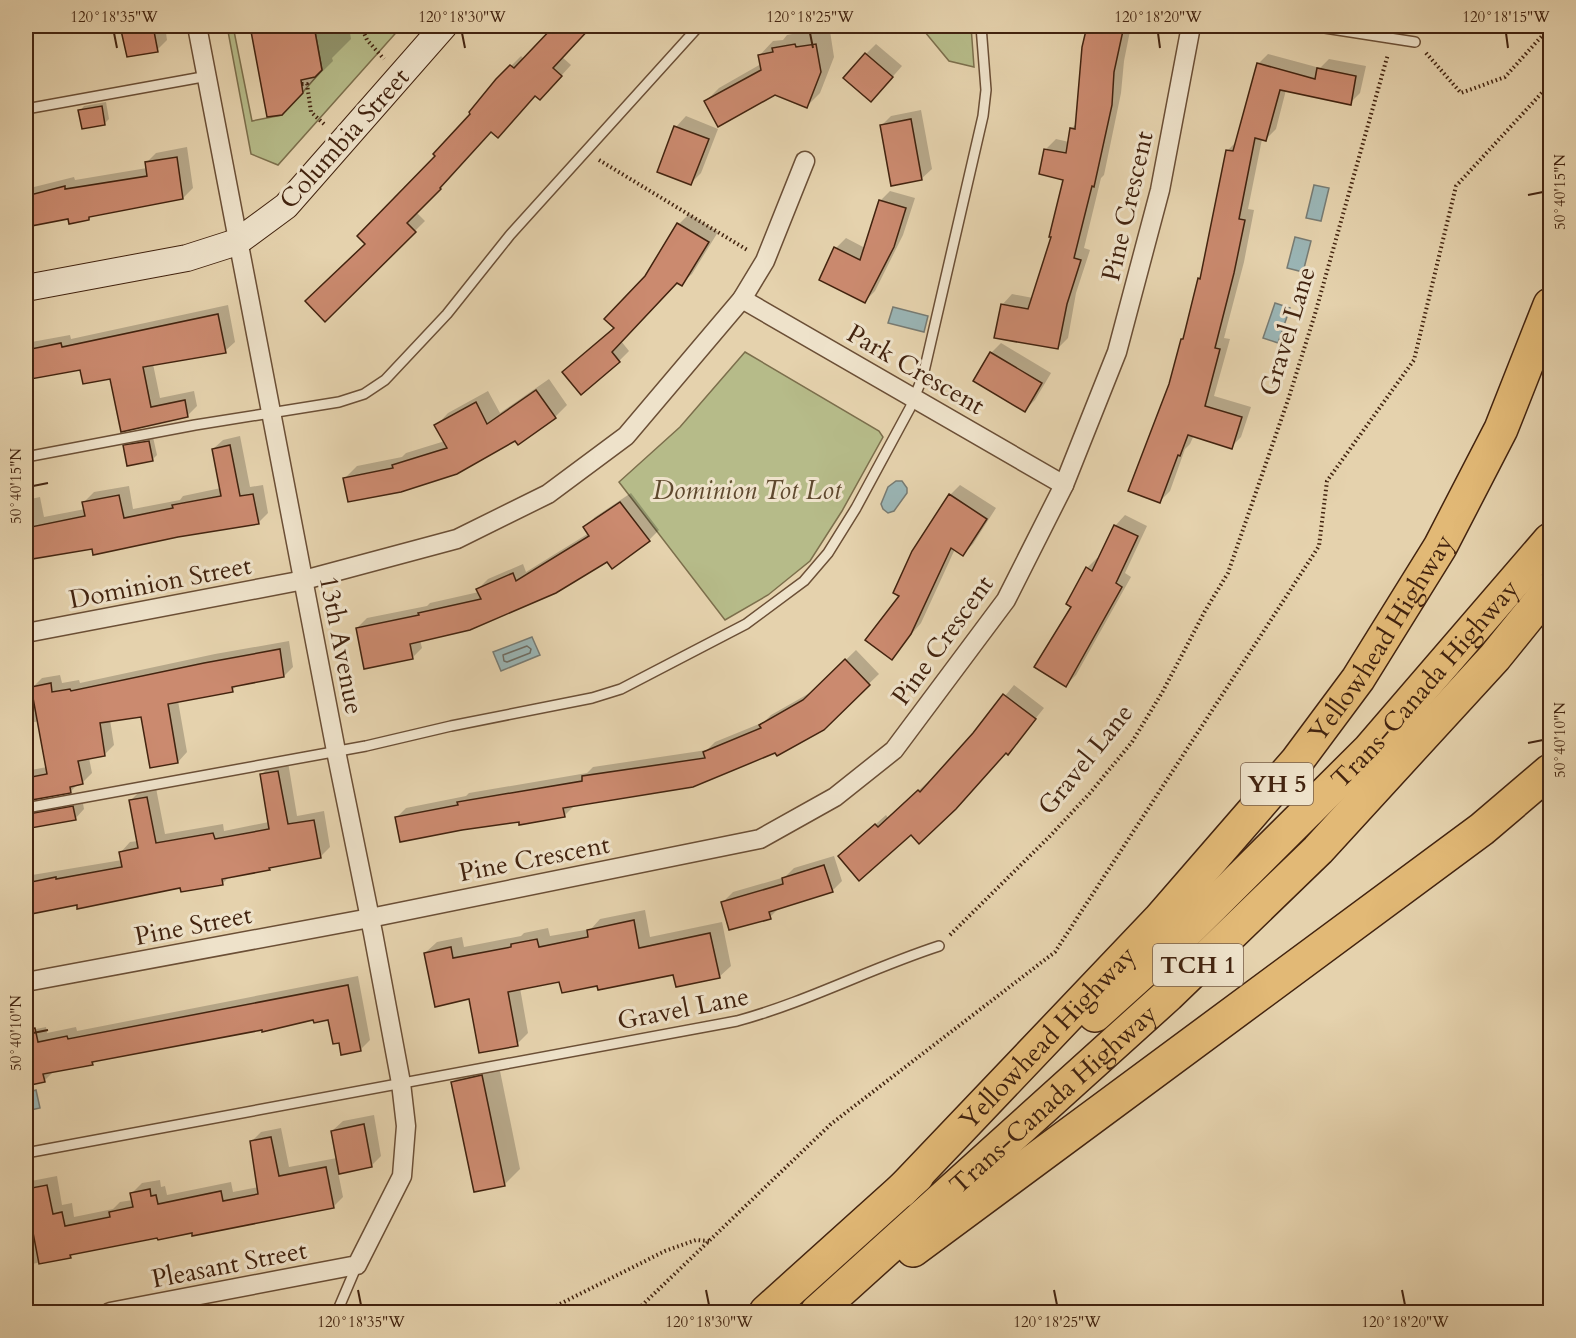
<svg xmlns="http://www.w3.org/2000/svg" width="1576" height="1338" viewBox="0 0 1576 1338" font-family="Cardo,serif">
<rect width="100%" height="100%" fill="#e5d2ad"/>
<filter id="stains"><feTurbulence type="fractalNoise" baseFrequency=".00333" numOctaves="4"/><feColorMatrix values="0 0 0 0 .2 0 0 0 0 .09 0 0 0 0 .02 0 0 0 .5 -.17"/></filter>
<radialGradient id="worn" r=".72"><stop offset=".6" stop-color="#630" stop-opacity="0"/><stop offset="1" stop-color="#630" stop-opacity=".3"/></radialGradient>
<!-- green -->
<g fill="#b6bb89" stroke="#7c6f4c" stroke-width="1.5">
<path d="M227,26H233L252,121L282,115L295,94L303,92L322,70L314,26H402L278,165L251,154Z"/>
<path d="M920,26H971L974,67L949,61Z"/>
<path d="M745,352L879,431L883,437L842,511L810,561L768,595L725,620L619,482L680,427Z"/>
</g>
<!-- water -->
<g fill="#9ab5b5" stroke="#777b73" stroke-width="1.5">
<path d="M1314,185L1329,188L1321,221L1306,218Z"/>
<path d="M1295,237L1311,241L1303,272L1287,268Z"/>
<path d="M1275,303L1290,308L1278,343L1263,338Z"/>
<path d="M893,307L928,316L924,332L888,323Z"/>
<path d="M896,481H902L907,488V493L894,511L888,513L883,509L881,504L888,487Z"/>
<path d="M532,637L540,655L501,671L493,652Z"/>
<path d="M36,1090L40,1108L26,1111V1093Z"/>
</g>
<!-- shadow -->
<g fill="#0003">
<path d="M121,26H165L167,40L157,50L128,55Z"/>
<path d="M252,26H349L351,39L332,58L333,61L281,113L268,116Z"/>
<path d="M556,26H591L562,57L571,65L550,88L536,94L491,130L448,177L450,178L416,212L425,221L325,320L367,244L511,66L521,56L524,59Z"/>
<path d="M1088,26H1131L1124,61L1121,93L1104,175L1101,178L1084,248L1090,250L1076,293L1068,338L1058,348L1002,305L1012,294L1033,298L1053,236L1065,179L1046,149L1056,139L1069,142L1072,128L1077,123L1083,47Z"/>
<path d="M808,31L809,34L830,31L834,57L820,93L807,106L774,94L706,101L719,88L761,64L760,55L773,41L783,40L787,35Z"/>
<path d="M876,44L902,66L881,90L866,54Z"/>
<path d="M1268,54L1320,68L1329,59L1366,66L1360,93L1350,103L1286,90L1276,129L1266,139H1262L1248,209L1254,210L1244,262L1224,338L1230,339L1214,396L1251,407L1241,437L1231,447L1194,435L1190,444L1185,449L1170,491L1160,501L1170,384L1182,339L1185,336L1199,279L1203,275L1228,150L1237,141L1258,64Z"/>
<path d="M106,102L109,119L105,123L80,111L84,106Z"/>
<path d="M921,110L932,169L921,179L881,126L891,116Z"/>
<path d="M686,116L718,129L701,173L691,183L658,171L676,127Z"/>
<path d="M187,147L193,188L183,198L92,215L89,218L69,217L26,226V189L74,177L75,180L147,168L146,163L156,153Z"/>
<path d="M890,191L915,198L903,235L875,291L865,301L836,248L846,238L865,248L880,201Z"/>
<path d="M689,214L718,232L692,274L681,284L677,282L621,341L629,351L619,361L564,372L615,327L679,224Z"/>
<path d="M228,305L235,342L225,351L153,364L160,398L194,391L197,406L187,416L122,430L111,377L81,368L26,379V343L70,335L71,339Z"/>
<path d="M1001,343L1051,373L1035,400L1025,410L991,353Z"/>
<path d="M549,379L567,405L555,417L456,473L345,478L357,466L402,457L406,453L445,441L436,426L448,413L488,391L500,413Z"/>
<path d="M240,436L250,487L263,485L268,513L258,523L93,547L26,559V500L40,497L44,517L85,509L84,502L94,492L129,486L133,509L180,500L183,496L221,488L213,449L223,440Z"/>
<path d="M153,437L157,455L152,460L125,446L130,441Z"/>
<path d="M960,485L996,508L973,544L963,554L955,549L921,623L891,658L901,596L950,495Z"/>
<path d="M631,493L659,530L649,540L420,640L422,648L412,658L357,628L367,618L427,606L430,603L479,592L478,589L488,579L523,564L526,572L589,533L585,527L595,517Z"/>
<path d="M1125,515L1147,526L1125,573L1131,577L1076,675L1066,685L1087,568L1097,558L1099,559L1115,526Z"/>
<path d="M289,641L293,667L284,676L239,684L232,690L178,701L187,752L178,762L142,715L110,720L114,745L105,754L89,758L92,773L82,783L78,784L70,792L29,799L30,804L82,798L84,809L75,819L26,827V771L47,767L39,721L26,724V687L34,686L42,678L60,675L62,683L79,680L80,683L215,654Z"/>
<path d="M856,650L879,674L823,728L776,751L575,805L564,816L520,820L401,841L396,818L406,808L466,796L469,793L587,773L593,767L707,750L715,742L764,722L771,715L815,690Z"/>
<path d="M1014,685L1044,708L1008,753L1007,752L912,833L840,856L886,815L888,818L929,781L930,783L974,734Z"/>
<path d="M288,762L297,816L324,811L330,847L320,857L272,866L269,869L230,876L222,884L181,886L26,914V876L122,860L121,852L130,842L138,841L130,801L140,791L156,788L165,834L223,824L224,831L269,822L261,775L271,765Z"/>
<path d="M834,856L842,881L832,891L780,907L770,917L723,902L733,892L785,877L794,868Z"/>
<path d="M645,910L650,937L722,922L731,966L719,977L675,973L599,984L561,980L520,988L528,1033L517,1044L425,953L437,942L462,937L464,947L521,936L524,933L548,928L550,936L591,929L600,919Z"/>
<path d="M358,976L370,1040L360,1050L340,1041L330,1019L314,1018L97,1059L92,1064L54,1071L44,1081L26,1085V1031L46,1027L47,1033L76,1027L77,1031Z"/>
<path d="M498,1061L520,1169L504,1185L453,1082L468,1067Z"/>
<path d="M374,1115L381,1156L371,1166L338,1172L343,1197L333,1207L158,1236L74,1253L70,1257L26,1265V1182L57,1176L62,1205L72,1203L74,1217L113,1209L120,1202L133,1200L132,1193L142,1183L160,1180L161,1187L165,1186L167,1195L231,1182L233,1192L259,1187L251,1142L261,1132L281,1128L289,1167L337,1158L332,1131L343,1121Z"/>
</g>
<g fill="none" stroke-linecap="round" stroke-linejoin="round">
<!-- shore -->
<path stroke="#6e6c62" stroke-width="1.5" d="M527,646L531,649L530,653L507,662L504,661L503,655Z"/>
</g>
<!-- building -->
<g fill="#cb8a6f" stroke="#42230f" stroke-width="1.5">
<path d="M120,26H153L158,52L127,57Z"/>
<path d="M250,26H314L322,70L315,77L301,80L303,93L282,115L267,117Z"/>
<path d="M554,26H592L553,68L562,76L540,100L535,96L498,138L491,132L440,188L441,189L407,223L416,232L325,322L305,301L365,244L357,236L435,156L433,154L470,114L469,112L496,79L510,65L514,68Z"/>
<path d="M1087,26H1124L1114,72L1112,105L1094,187L1092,186L1074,258L1081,260L1067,304L1058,349L994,338L1001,304L1028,309L1051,237H1049L1063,180L1039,174L1044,149L1066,153L1070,128L1075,129L1082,47Z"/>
<path d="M795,44L796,47L816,44L821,72L807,108L775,95L718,127L704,101L761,70L758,55L773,52L772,48Z"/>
<path d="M865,53L893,77L871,102L843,78Z"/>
<path d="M1257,63L1315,79L1317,68L1356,76L1351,105L1280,90L1266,141L1255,138L1239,219L1245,220L1234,273L1215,348L1220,349L1205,406L1242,417L1232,449L1188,435L1180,456L1178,455L1160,503L1128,491L1169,384L1181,339H1183L1198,278L1200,279L1226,150L1233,151Z"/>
<path d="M102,106L105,125L82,129L78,110Z"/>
<path d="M911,119L922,180L891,186L880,125Z"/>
<path d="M674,126L709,139L691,185L657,172Z"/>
<path d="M177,157L183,199L89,217V220L69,224L68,219L26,227V196L65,186V189L147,176L145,162Z"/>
<path d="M879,200L906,208L894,247L865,303L819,280L834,247L860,260Z"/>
<path d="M677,223L709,242L682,286L677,283L612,352L620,362L581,395L562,372L614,328L604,319L645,276Z"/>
<path d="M218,314L226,353L143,367L151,407L185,400L188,417L121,432L110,379L83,384L80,370L31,379L26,350L61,343L62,347Z"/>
<path d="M990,352L1042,383L1025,412L973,381Z"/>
<path d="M536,390L556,418L518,445L515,441L457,474L401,492L348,502L343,478L393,468L392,465L447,448L434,425L476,402L487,424Z"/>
<path d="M149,441L153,461L127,466L123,445Z"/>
<path d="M230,445L240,496L253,494L259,524L178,537L93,555L92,549L26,560V528L85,516L82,502L119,495L124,518L173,508L172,505L221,496L212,449Z"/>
<path d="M949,494L987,519L963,556L951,548L911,634L892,660L865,640L899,596L893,593L912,551Z"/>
<path d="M620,502L650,541L612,569L607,562L556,593L470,630L410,644L413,659L364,669L356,628L419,615L418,613L481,599L476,589L513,573L516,581L589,536L583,527Z"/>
<path d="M1114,525L1138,536L1116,583L1122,587L1066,687L1034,667L1071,607L1066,604L1086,567L1092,571Z"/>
<path d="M280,649L284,677L232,687L233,692L168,704L178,763L150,768L141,717L100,723L105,756L78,761L83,784L70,787L71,793L26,801V778L47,774L31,687L51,683L52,692L70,689L71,691L204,663Z"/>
<path d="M845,659L870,685L824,730L777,756L775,753L693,787L563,808L565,817L519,825V822L462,830L400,842L395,817L458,805L457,802L582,781V776L705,758L703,752L761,728L759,725L803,700Z"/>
<path d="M1003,694L1036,719L1008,755L1006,753L956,809L919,844L911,835L859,881L838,856L875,824L878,827L918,790L920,792L973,733Z"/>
<path d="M278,771L288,824L314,820L321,858L269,868L270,870L222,879L223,885L181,892L180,888L77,909V905L26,915V883L56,877V879L122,867L119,852L138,848L129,800L147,797L156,843L213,833L215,839L269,829L260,774Z"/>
<path d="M73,806L76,820L31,828L28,814Z"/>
<path d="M824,865L833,892L769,912L771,919L729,930L721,902L783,884L782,878Z"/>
<path d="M634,920L639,948L710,933L720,978L676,987L673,975L598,990L597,986L562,993L559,982L508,992L518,1046L479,1053L469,999L435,1007L424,953L451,947L453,958L511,947V944L537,939L539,947L588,937L587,930Z"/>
<path d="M348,985L361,1051L341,1055L339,1043L333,1044L328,1020L314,1023L313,1020L262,1032V1030L92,1062L93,1065L43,1074L45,1082L26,1086V1029L35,1028L38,1042L67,1036L68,1039Z"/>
<path d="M482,1075L505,1186L474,1192L451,1082Z"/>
<path d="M364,1124L372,1167L339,1174L331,1131Z"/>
<path d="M271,1137L279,1176L326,1167L334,1208L192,1236V1233L158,1240L157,1238L70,1255L71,1258L39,1264L30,1217L26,1218V1189L47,1185L53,1214L62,1212L65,1226L110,1217L109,1212L133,1207L130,1193L150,1189L151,1196L156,1195L158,1204L221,1191L223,1201L258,1194L250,1141Z"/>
</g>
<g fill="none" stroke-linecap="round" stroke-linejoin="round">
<defs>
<g id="lane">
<path d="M1312,26L1415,42"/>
<path d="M26,109L208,76"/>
<path d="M26,457L195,425L339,402L364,394L385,380L447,314L510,235L699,26"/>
<path d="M26,808L366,746L451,726L592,698L621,689L746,624L804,581L828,553L856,508L910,408L923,376L983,116L986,90L981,26"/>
<path d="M26,1153L737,1021C807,1002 871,968 939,946"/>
<path d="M337,1312L357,1265"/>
</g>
<g id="street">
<path d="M742,299L1064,485"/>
<path d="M26,633L304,580L457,539L548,494L626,436L742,299L765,261L805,161"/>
<path d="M26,982L370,918L760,839L835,797L894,750L1006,600L1064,485L1117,352L1160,190L1191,26"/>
<path d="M110,1312L357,1265L402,1176L406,1126L401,1083L373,933L336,751L197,26"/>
</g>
<path id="secondary" d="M26,288L187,258L237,242L286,206L444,26"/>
<g id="highway">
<path id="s1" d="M1095,1015L1177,941L1369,750L1550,540"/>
<path id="s2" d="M901,1191L1159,920L1297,761L1358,679L1440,547L1501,429L1550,305"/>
<path d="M913,1250L1482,829L1550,771"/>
<path d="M766,1312L917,1176"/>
<path id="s3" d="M817,1312L1168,995L1318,850L1495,657L1550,589"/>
</g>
</defs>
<!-- lane casing -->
<use href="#lane" stroke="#6b4f36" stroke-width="12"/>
<!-- street casing -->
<use href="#street" stroke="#6b4f36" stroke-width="21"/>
<!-- secondary casing -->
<use href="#secondary" stroke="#42230f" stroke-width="28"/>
<!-- highway casing -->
<use href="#highway" stroke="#42230f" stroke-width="36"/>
<!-- path -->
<g stroke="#42230f" stroke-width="4" stroke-dasharray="1.5 3" stroke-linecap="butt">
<path d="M361,26L367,40L384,59"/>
<path d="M1426,53L1461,93L1505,77L1550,27"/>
<path d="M302,84H307L311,112L325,125"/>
<path d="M599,160L749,251"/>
<path d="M950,935L1050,836L1090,793L1132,742L1163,691L1205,611L1228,573L1289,397L1315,314L1388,54"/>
<path d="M544,1312L665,1251L696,1240L709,1241"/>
<path d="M635,1312L831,1124L1055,952L1319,546L1327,481L1414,360L1456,186L1550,84"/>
</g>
<!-- lane -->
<use href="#lane" stroke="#eee2ca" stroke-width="9"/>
<!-- street -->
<use href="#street" stroke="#eee2ca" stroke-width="18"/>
<!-- secondary -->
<use href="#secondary" stroke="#eee2ca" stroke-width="26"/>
<!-- highway -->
<use href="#highway" stroke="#e2b976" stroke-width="33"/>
</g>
<!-- ticks -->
<path fill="none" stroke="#42230f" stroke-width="2" d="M114,33L117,48M462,33L465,48M810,33L813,48M1158,33L1160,48M1506,33L1508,48M1528,195L1543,192M33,486L48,483M1528,743L1543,740M33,1033L48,1030M358,1290L361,1305M706,1290L709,1305M1054,1290L1057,1305M1402,1290L1405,1305"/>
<g text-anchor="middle" stroke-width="6" stroke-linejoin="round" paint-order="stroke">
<!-- shield labels -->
<g fill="#eee2ca" stroke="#765c47" stroke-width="1.5">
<rect x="1241" y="763" width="72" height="42" rx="4.5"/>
<rect x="1153" y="944" width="90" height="42" rx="4.5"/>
</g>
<g font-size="24" font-weight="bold" fill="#42230f">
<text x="1277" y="792">YH 5</text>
<text x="1198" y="973">TCH 1</text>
</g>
<!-- street labels -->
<g font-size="26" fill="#42230f" stroke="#eee2ca">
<text transform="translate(344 138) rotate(-48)" y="9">Columbia Street</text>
<text transform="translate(1127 206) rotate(-77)" y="9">Pine Crescent</text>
<text transform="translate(1287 331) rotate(-73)" y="9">Gravel Lane</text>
<text transform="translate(916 369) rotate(30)" y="9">Park Crescent</text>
<text transform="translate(160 582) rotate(-11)" y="9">Dominion Street</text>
<text dy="9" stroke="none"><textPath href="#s2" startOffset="734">Yellowhead Highway</textPath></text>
<text transform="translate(942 640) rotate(-54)" y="9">Pine Crescent</text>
<text transform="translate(342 645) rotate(79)" y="9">13th Avenue</text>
<text dy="9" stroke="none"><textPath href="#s1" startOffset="468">Trans-Canada Highway</textPath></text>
<text transform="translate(1085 759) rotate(-51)" y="9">Gravel Lane</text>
<text transform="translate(534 858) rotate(-11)" y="9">Pine Crescent</text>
<text transform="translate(193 925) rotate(-11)" y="9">Pine Street</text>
<text transform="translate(683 1008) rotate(-11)" y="9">Gravel Lane</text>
<text dy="9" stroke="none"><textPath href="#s2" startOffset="212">Yellowhead Highway</textPath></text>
<text dy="9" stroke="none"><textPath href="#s3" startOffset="318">Trans-Canada Highway</textPath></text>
<text transform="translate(229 1264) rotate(-11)" y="9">Pleasant Street</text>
</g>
<!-- park labels -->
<g font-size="26" font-style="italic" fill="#5f492e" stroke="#eee2ca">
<text x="747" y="499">Dominion Tot Lot</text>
</g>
</g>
<!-- margin -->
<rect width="1576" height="1338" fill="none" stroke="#e5d2ad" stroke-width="66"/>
<rect x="33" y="33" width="1510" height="1272" fill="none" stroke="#42230f" stroke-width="2"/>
<g font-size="15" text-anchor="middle" fill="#42230f">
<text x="114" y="22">120°18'35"W</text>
<text x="462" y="22">120°18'30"W</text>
<text x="810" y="22">120°18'25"W</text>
<text x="1158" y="22">120°18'20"W</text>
<text x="1506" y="22">120°18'15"W</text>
<text transform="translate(1560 192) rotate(-90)" y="5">50°40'15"N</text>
<text transform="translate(16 486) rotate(-90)" y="5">50°40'15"N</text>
<text transform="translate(1560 740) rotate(-90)" y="5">50°40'10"N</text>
<text transform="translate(16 1033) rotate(-90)" y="5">50°40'10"N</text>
<text x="361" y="1327">120°18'35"W</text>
<text x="709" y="1327">120°18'30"W</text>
<text x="1057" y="1327">120°18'25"W</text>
<text x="1405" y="1327">120°18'20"W</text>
</g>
<rect width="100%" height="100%" filter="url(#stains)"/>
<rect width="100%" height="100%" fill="url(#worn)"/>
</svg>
